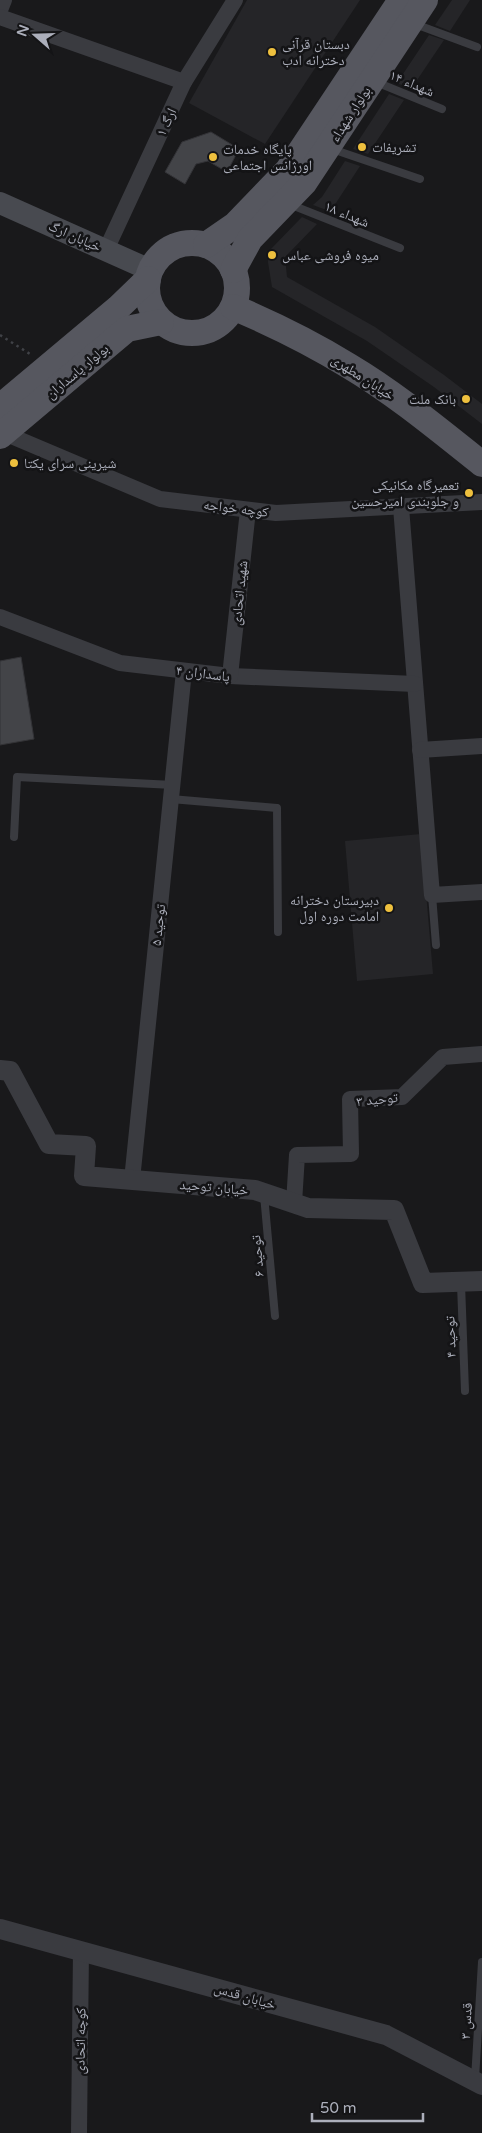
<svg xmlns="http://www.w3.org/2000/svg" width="482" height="2133" viewBox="0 0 482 2133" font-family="'Varela Round','Noto Naskh Arabic',sans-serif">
<rect width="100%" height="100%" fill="#19191b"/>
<!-- built -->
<g fill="#252528">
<path d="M247,0H360L265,144L189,103Z"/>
<path d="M452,0H470L450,31L435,25Z"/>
<path d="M429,35L444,40L411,89L397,83Z"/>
<path d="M389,94L404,100L368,154L353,149Z"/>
<path d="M345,161L360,166L334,206L329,211L313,205L322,197Z"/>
<path d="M302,217L317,224L285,257L287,277L375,327L444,375L482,404V424L434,387L367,341L272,287L268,262L270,250Z"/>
<path d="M421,834L433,974L357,981L345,841Z"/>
</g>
<!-- building -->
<g fill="#434448" stroke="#333337">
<path d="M211,132L239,149L227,172L208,161L196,164L185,184L165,172L182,142Z"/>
<path d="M21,657L34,739L0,745V661Z"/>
</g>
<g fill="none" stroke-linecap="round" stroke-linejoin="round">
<!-- path -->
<path stroke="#404247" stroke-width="2.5" stroke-dasharray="2.5 4" stroke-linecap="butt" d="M0,335L30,354"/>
<!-- service -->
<g stroke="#3a3b40" stroke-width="8">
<path d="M415,24L477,47"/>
<path d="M376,82L442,109"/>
<path d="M332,149L420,179"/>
<path d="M289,204L400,248"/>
<path d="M171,799L277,808L278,932"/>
<path d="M14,837L17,777L173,785"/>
<path d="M432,895L436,945"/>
<path d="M264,1195L275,1316"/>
<path d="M461,1284L465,1391"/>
<path d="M475,2079L482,1962"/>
</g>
<!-- minor -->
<g stroke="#3a3b40" stroke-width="16">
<path d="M0,10L4,0"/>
<path d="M0,17L184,82"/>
<path d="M106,250L184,82L235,0"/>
<path d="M4,433L160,499L276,513L482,502"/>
<path d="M401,507L432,895L482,892"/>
<path d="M0,617L120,663L230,676L415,684"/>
<path d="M230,676L248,510"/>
<path d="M420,750L482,746"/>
<path d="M132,1180L184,671"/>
<path d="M294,1203L297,1155L351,1154L350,1099L402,1097L443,1057L482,1054"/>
<path d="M79,2133L81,1950"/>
</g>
<!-- tertiary -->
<g stroke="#3a3b40" stroke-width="20">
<path d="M0,1070L10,1071L49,1144L86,1146L84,1176L255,1190L308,1208L394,1210L423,1283L482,1281"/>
<path d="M0,1929L386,2035L482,2085"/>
</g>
<!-- secondary -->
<path stroke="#484a50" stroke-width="22" d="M0,203L150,270"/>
<!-- primary -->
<g stroke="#56575f" stroke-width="26">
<circle cx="192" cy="288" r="45"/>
<path d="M206,245L235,225L288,170L401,0"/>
<path d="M233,270L250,239L304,183L425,0"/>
<path d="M233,307C273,324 312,343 349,366C396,394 439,430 482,464"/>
<path d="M0,407L118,308L148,279"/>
<path d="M0,436L127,329L161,322"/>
</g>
</g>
<!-- markers -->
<g fill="#eec03e" stroke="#141416" stroke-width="2">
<circle cx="272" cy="52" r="5"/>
<circle cx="362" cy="147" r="5"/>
<circle cx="213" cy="157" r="5"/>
<circle cx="272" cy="255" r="5"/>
<circle cx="466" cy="399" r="5"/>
<circle cx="14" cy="463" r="5"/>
<circle cx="469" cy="493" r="5"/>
<circle cx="389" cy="908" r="5"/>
</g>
<g text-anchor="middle" stroke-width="5" stroke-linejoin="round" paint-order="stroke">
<!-- poi labels -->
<g font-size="14" fill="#acafbb" stroke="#141416" text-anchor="start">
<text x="282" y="49">دبستان قرآنی<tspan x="282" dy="16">دخترانه ادب</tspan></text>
<text x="372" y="152">تشریفات</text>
<text x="223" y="154">پایگاه خدمات<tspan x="223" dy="16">اورژانس اجتماعی</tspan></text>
<text x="282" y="260">میوه فروشی عباس</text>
<text x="456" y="404" text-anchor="end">بانک ملت</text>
<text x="24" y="468">شیرینی سرای یکتا</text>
<text x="459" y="490" text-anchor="end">تعمیرگاه مکانیکی<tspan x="459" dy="16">و جلوبندی امیرحسین</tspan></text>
<text x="379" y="905" text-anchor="end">دبیرستان دخترانه<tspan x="379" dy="16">امامت دوره اول</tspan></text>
</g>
<!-- street labels -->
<g font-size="14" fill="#acafbb" stroke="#141416">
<text transform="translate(412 83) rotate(23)" y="5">شهداء ۱۴</text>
<text transform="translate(350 114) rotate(-57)" y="5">بولوار شهداء</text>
<text transform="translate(166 122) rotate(-65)" y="5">ارگ ۱</text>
<text transform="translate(347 214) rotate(22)" y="5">شهداء ۱۸</text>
<text transform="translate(75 236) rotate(24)" y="5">خیابان ارگ</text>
<text transform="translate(77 371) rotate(-40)" y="5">بولوار پاسداران</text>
<text transform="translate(363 377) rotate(33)" y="5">خیابان مطهری</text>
<text transform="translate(236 508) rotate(7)" y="5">کوچه خواجه</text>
<text transform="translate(239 593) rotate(-84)" y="5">شهید اتحادی</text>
<text transform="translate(203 673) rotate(7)" y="5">پاسداران ۴</text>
<text transform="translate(158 925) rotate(-84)" y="5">توحید ۵</text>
<text transform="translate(377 1099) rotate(-6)" y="5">توحید ۳</text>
<text transform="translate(214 1187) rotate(5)" y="5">خیابان توحید</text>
<text transform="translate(257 1256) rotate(-95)" y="5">توحید ۶</text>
<text transform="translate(450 1337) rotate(-92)" y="5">توحید ۴</text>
<text transform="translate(245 1996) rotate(16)" y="5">خیابان قدس</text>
<text transform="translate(466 2021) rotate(-87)" y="5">قدس ۳</text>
<text transform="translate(80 2041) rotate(-89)" y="5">کوچه اتحادی</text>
</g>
</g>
<!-- north arrow -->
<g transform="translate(35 35) rotate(290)" stroke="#141416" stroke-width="4" paint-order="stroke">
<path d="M0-4L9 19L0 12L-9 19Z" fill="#acafbb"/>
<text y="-8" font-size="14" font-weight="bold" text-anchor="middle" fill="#acafbb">N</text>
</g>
<!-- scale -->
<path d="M312 2113v8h111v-8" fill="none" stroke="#acafbb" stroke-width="2.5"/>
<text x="320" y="2113" font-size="15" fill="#acafbb" stroke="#141416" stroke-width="4" paint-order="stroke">50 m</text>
</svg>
